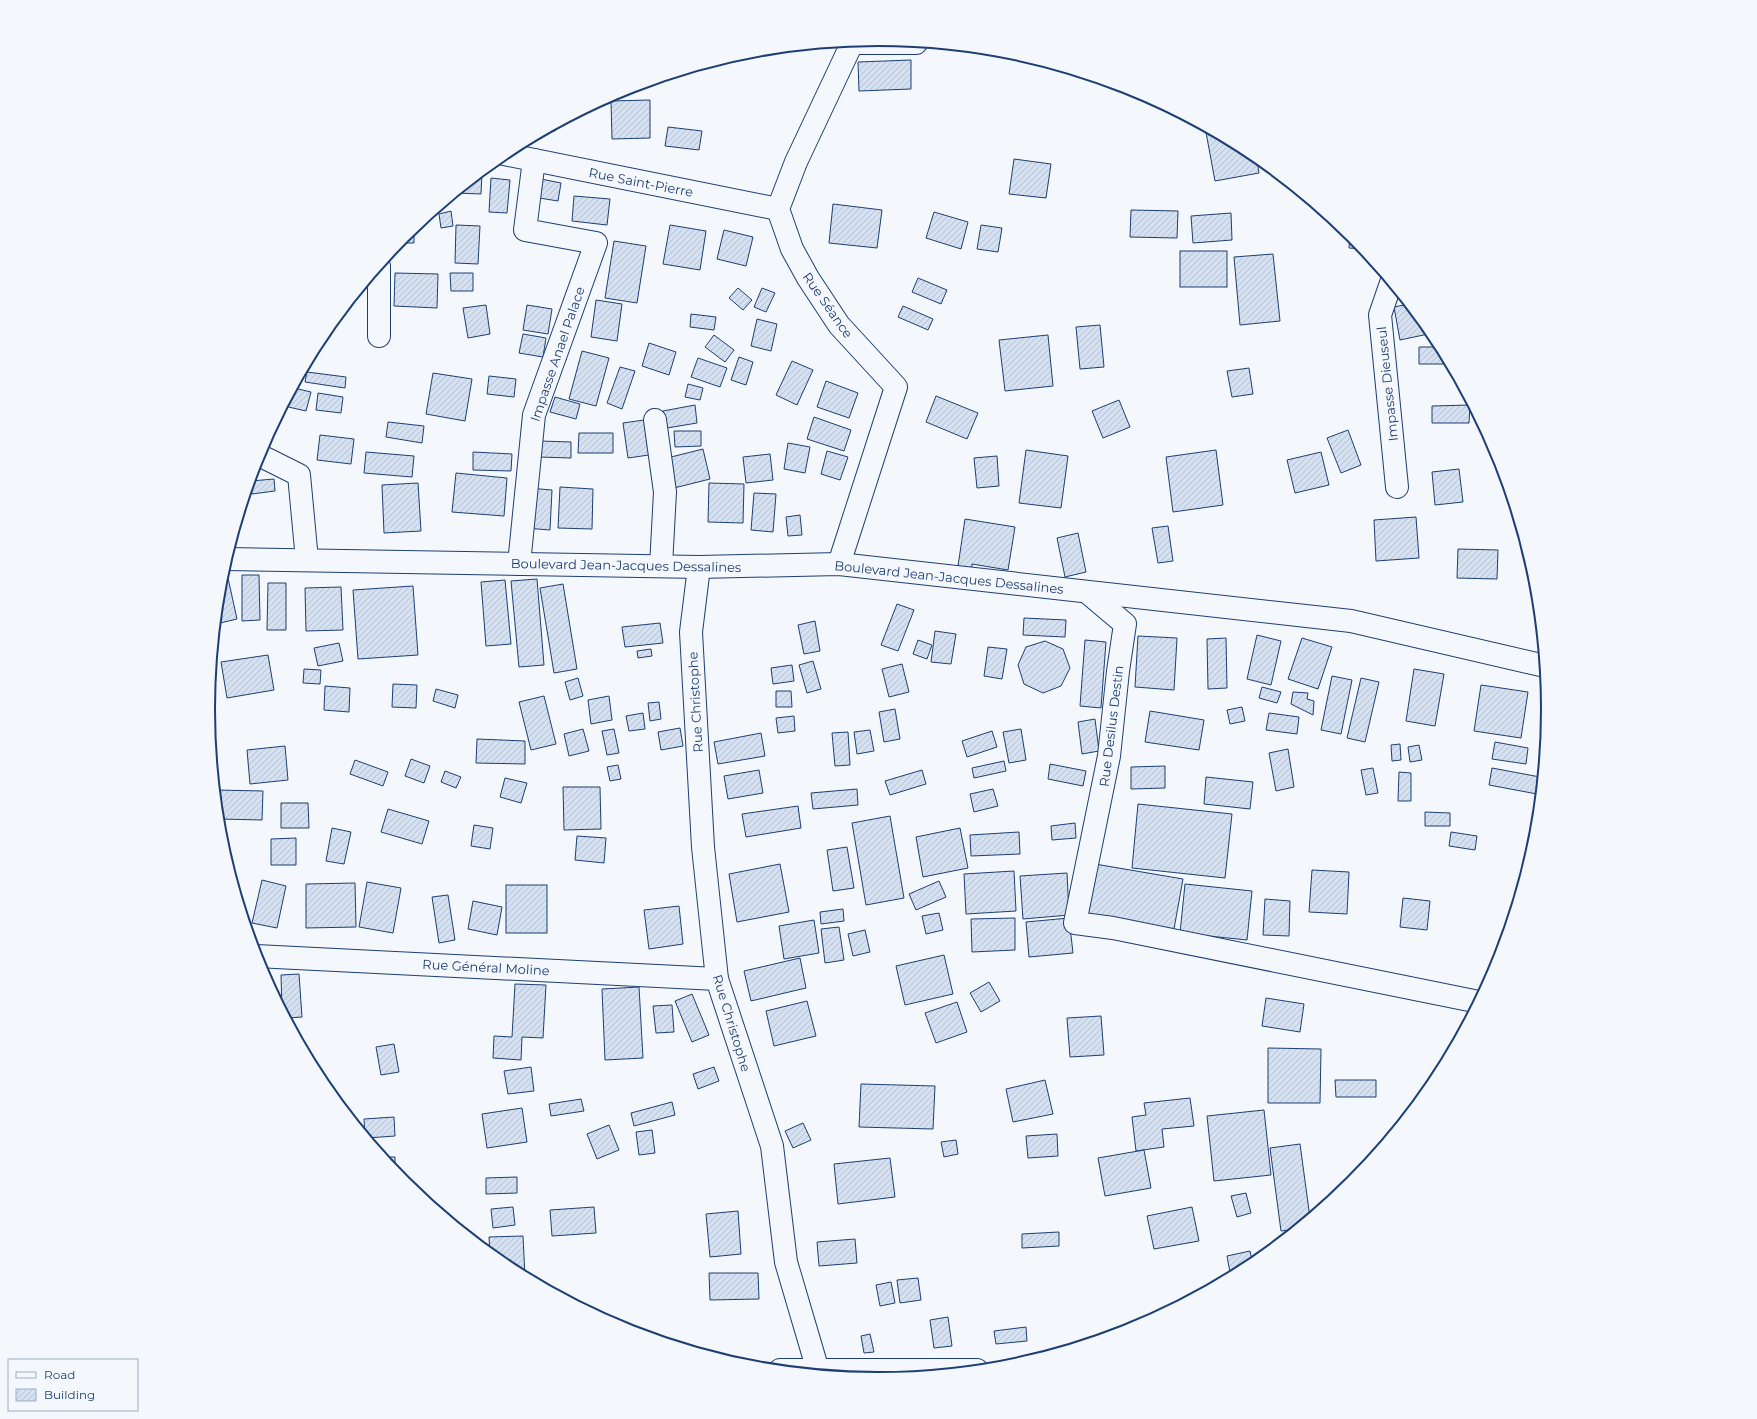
<svg xmlns="http://www.w3.org/2000/svg" width="1757" height="1419" viewBox="0 0 1757 1419" font-family="Montserrat,sans-serif">
<defs>
<pattern id="building-hatch" width="6" height="6" patternUnits="userSpaceOnUse"><rect width="6" height="6" fill="#d5e0f0"/><path d="M-1 1l2-2M0 6l6-6M5 7l2-2" fill="none" stroke="#b6c1d1"/></pattern>
</defs>
<rect width="100%" height="100%" fill="#f4f7fb"/>
<!-- building -->
<g fill="url(#building-hatch)" stroke="#1d3f73">
<path d="M911,60V89L859,91L858,62Z"/>
<path d="M650,100V138L612,139L611,101Z"/>
<path d="M555,126V131L543,132Z"/>
<path d="M668,127L702,131L699,150L665,146Z"/>
<path d="M1205,127L1256,156L1259,173L1215,181Z"/>
<path d="M1014,159L1051,164L1046,198L1009,194Z"/>
<path d="M482,172L481,194L456,193Z"/>
<path d="M491,178L510,180L507,213L489,212Z"/>
<path d="M536,178L561,183L558,201L533,197Z"/>
<path d="M574,196L610,199L607,225L572,221Z"/>
<path d="M833,204L882,210L877,248L829,243Z"/>
<path d="M1131,210L1178,211L1177,238L1130,237Z"/>
<path d="M451,211L453,226L441,228L439,214Z"/>
<path d="M934,212L968,222L961,249L926,238Z"/>
<path d="M1231,213L1232,240L1193,243L1191,216Z"/>
<path d="M456,225L480,226L478,264L455,263Z"/>
<path d="M670,225L706,231L700,270L663,264Z"/>
<path d="M981,225L1002,228L998,252L977,249Z"/>
<path d="M414,227V243H398L405,235Z"/>
<path d="M724,230L753,237L746,266L717,259Z"/>
<path d="M1350,233L1353,236L1364,249L1349,248Z"/>
<path d="M614,241L646,246L637,303L605,298Z"/>
<rect x="1180" y="251" width="47" height="36"/>
<path d="M1273,254L1280,321L1240,325L1234,257Z"/>
<path d="M395,273L438,274L437,308L394,306Z"/>
<path d="M450,273H473V291H451Z"/>
<path d="M918,278L947,290L941,304L912,292Z"/>
<path d="M738,288L752,300L743,310L729,298Z"/>
<path d="M762,288L775,293L766,312L754,307Z"/>
<path d="M596,300L622,304L617,341L591,337Z"/>
<path d="M1409,304L1433,333L1400,340L1394,307Z"/>
<path d="M486,305L490,334L468,338L463,308Z"/>
<path d="M527,305L552,309L548,334L523,330Z"/>
<path d="M903,306L933,319L928,330L898,317Z"/>
<path d="M691,314L716,317L714,330L690,327Z"/>
<path d="M757,319L777,324L771,351L751,346Z"/>
<path d="M1100,325L1104,367L1080,369L1076,327Z"/>
<path d="M523,334L546,338L543,357L519,353Z"/>
<path d="M714,335L734,350L725,362L705,347Z"/>
<path d="M1048,335L1053,386L1005,391L999,340Z"/>
<path d="M649,343L676,352L669,375L642,366Z"/>
<path d="M1419,347H1441L1447,358V364H1419Z"/>
<path d="M582,351L609,358L596,406L569,399Z"/>
<path d="M739,357L753,362L746,385L731,380Z"/>
<path d="M698,358L727,368L720,387L691,377Z"/>
<path d="M792,361L813,370L797,405L776,395Z"/>
<path d="M620,367L635,371L622,409L607,403Z"/>
<path d="M1249,368L1253,394L1232,397L1227,371Z"/>
<path d="M307,372L346,377L345,388L305,382Z"/>
<path d="M433,373L472,379L465,421L426,414Z"/>
<path d="M489,376L516,379L514,397L487,394Z"/>
<path d="M826,381L858,393L849,418L817,407Z"/>
<path d="M688,384L703,388L700,400L685,397Z"/>
<path d="M294,388L311,392L306,411L284,406Z"/>
<path d="M318,393L343,397L341,413L316,410Z"/>
<path d="M936,396L978,413L967,439L926,422Z"/>
<path d="M555,397L580,404L576,419L550,412Z"/>
<path d="M1119,400L1130,427L1103,438L1092,411Z"/>
<path d="M695,405L697,423L667,428L663,411Z"/>
<path d="M1470,405L1469,423H1432V406Z"/>
<path d="M814,417L851,430L844,451L807,439Z"/>
<path d="M644,420L649,455L628,458L623,423Z"/>
<path d="M1480,420L1488,434L1482,435Z"/>
<path d="M388,422L424,426L422,443L386,437Z"/>
<path d="M1348,430L1361,465L1341,473L1327,438Z"/>
<path d="M674,431H701V446L675,447Z"/>
<path d="M579,433H613V453H578Z"/>
<path d="M320,435L354,439L351,464L317,460Z"/>
<path d="M540,441L571,442V458L539,457Z"/>
<path d="M788,443L810,447L805,473L784,469Z"/>
<path d="M703,449L710,479L670,489L663,459Z"/>
<path d="M1026,450L1068,456L1061,508L1019,503Z"/>
<path d="M1216,450L1223,505L1173,512L1166,457Z"/>
<path d="M827,451L848,457L840,480L821,474Z"/>
<path d="M366,452L414,456L412,477L364,473Z"/>
<path d="M473,452L512,454L511,471L473,470Z"/>
<path d="M1321,452L1329,485L1295,493L1287,460Z"/>
<path d="M770,454L773,480L746,483L743,457Z"/>
<path d="M997,456L999,486L977,488L974,458Z"/>
<path d="M1459,469L1463,502L1435,505L1432,472Z"/>
<path d="M456,473L507,478L504,516L452,512Z"/>
<path d="M274,479L275,491L252,494L251,481Z"/>
<path d="M418,483L421,531L384,533L382,485Z"/>
<path d="M709,483L744,484L743,523L708,522Z"/>
<path d="M560,487L593,489L592,529L558,528Z"/>
<path d="M528,488L552,490L550,530L525,528Z"/>
<path d="M754,493L776,494L773,532L751,530Z"/>
<path d="M800,515L802,535L788,536L786,517Z"/>
<path d="M1416,517L1419,558L1376,561L1374,520Z"/>
<path d="M965,519L1015,527L1008,570L972,564V568L958,566Z"/>
<path d="M1168,526L1173,561L1158,563L1152,528Z"/>
<path d="M1078,533L1086,572L1065,577L1057,538Z"/>
<path d="M1458,549L1498,550L1497,579L1457,578Z"/>
<path d="M242,575H259L260,620L242,621Z"/>
<path d="M228,578L237,619L216,624L221,580Z"/>
<path d="M537,579L544,665L519,667L511,581Z"/>
<path d="M505,580L511,644L486,646L481,582Z"/>
<path d="M268,583H286V630H267Z"/>
<path d="M563,584L577,669L554,673L540,588Z"/>
<path d="M413,586L418,655L358,659L353,590Z"/>
<path d="M341,587L343,630L306,631L305,588Z"/>
<path d="M897,604L914,610L898,651L881,645Z"/>
<path d="M1024,618L1066,620L1065,637L1023,635Z"/>
<path d="M815,621L820,651L804,654L798,625Z"/>
<path d="M660,623L663,643L625,647L622,627Z"/>
<path d="M935,631L956,634L951,664L931,662Z"/>
<path d="M1257,635L1281,641L1271,685L1247,679Z"/>
<path d="M1138,636L1177,638L1174,690L1135,687Z"/>
<path d="M1226,638L1227,688L1208,689L1207,639Z"/>
<path d="M1302,638L1332,647L1318,689L1288,679Z"/>
<path d="M918,640L932,645L927,659L913,654Z"/>
<path d="M1085,640L1106,642L1101,708L1080,706Z"/>
<path d="M1045,641L1063,649L1070,668L1061,686L1043,693L1024,684L1018,665L1026,647Z"/>
<path d="M339,643L343,661L318,666L314,648Z"/>
<path d="M988,647L1007,649L1002,679L984,676Z"/>
<path d="M651,649L652,656L638,658L637,651Z"/>
<path d="M268,655L274,690L227,698L221,662Z"/>
<path d="M813,661L821,689L807,693L799,665Z"/>
<path d="M902,664L909,692L889,697L882,669Z"/>
<path d="M792,665L794,681L773,684L771,668Z"/>
<path d="M304,669L321,670L320,684L303,683Z"/>
<path d="M1414,669L1444,674L1435,726L1406,721Z"/>
<path d="M1332,676L1352,680L1341,734L1321,730Z"/>
<path d="M578,678L583,696L570,700L565,682Z"/>
<path d="M1361,678L1379,682L1365,742L1347,738Z"/>
<path d="M393,684L417,685L416,708L392,707Z"/>
<path d="M1481,685L1528,692L1521,738L1474,731Z"/>
<path d="M325,686L350,688L349,712L324,710Z"/>
<path d="M1262,687L1281,692L1277,703L1259,698Z"/>
<path d="M436,689L458,695L455,708L433,701Z"/>
<path d="M776,691H791L792,707H776Z"/>
<path d="M1293,692L1308,693L1307,699L1314,701L1313,715L1291,704Z"/>
<path d="M544,696L556,744L531,750L519,702Z"/>
<path d="M609,696L612,720L591,724L588,700Z"/>
<path d="M659,702L661,719L650,721L648,703Z"/>
<path d="M1242,707L1245,721L1230,724L1227,710Z"/>
<path d="M895,709L900,739L884,742L879,712Z"/>
<path d="M1150,711L1204,720L1199,750L1145,742Z"/>
<path d="M643,713L645,729L629,731L626,716Z"/>
<path d="M1269,713L1299,717L1297,734L1266,730Z"/>
<path d="M794,716L795,731L778,733L776,718Z"/>
<path d="M1095,719L1099,751L1082,754L1078,722Z"/>
<path d="M680,728L683,746L661,750L658,732Z"/>
<path d="M583,729L589,751L569,756L564,734Z"/>
<path d="M614,729L619,753L607,755L602,731Z"/>
<path d="M1021,729L1026,760L1009,763L1003,732Z"/>
<path d="M870,730L874,751L857,754L854,732Z"/>
<path d="M992,731L997,747L967,757L962,741Z"/>
<path d="M848,732L850,765L835,766L832,733Z"/>
<path d="M761,733L765,756L718,764L714,742Z"/>
<path d="M477,739L525,741V764L476,763Z"/>
<path d="M1495,742L1528,748L1526,764L1492,759Z"/>
<path d="M1400,744L1401,760L1392,761L1391,745Z"/>
<path d="M1419,745L1422,760L1410,762L1408,747Z"/>
<path d="M285,746L288,780L250,784L247,750Z"/>
<path d="M1288,749L1294,787L1276,791L1269,753Z"/>
<path d="M411,759L430,766L424,783L405,776Z"/>
<path d="M355,760L388,772L383,786L350,774Z"/>
<path d="M1004,761L1006,771L974,778L972,768Z"/>
<path d="M1050,764L1086,771L1083,786L1048,779Z"/>
<path d="M618,765L621,779L610,781L607,767Z"/>
<path d="M1165,766V788L1131,789V767Z"/>
<path d="M1373,768L1378,793L1366,795L1361,770Z"/>
<path d="M1492,768L1540,777L1537,794L1489,785Z"/>
<path d="M759,770L763,793L728,799L724,776Z"/>
<path d="M922,770L926,784L890,795L885,781Z"/>
<path d="M445,771L461,777L456,788L441,782Z"/>
<path d="M1399,772L1411,773V801H1398Z"/>
<path d="M1206,777L1253,782L1250,809L1204,804Z"/>
<path d="M505,778L527,783L521,803L500,797Z"/>
<path d="M563,787H600L601,829L564,830Z"/>
<path d="M857,789L858,805L813,809L811,793Z"/>
<path d="M993,789L998,806L974,812L970,794Z"/>
<path d="M216,790L263,791L262,820L219,819Z"/>
<path d="M281,803H308L309,828H281Z"/>
<path d="M1138,804L1232,814L1225,878L1132,868Z"/>
<path d="M798,806L801,828L746,837L742,814Z"/>
<path d="M388,809L429,821L422,844L381,832Z"/>
<path d="M1425,812L1450,813V826H1425Z"/>
<path d="M890,816L904,898L866,905L852,823Z"/>
<path d="M1075,823L1076,838L1052,840L1051,826Z"/>
<path d="M474,825L493,828L490,849L471,846Z"/>
<path d="M332,828L351,832L344,864L326,861Z"/>
<path d="M960,828L968,868L923,877L916,837Z"/>
<path d="M1019,832L1020,854L971,856L970,835Z"/>
<path d="M1451,832L1477,836L1475,850L1449,846Z"/>
<path d="M577,836L606,838L604,863L575,860Z"/>
<path d="M296,838V865H271V839Z"/>
<path d="M847,847L854,888L833,891L827,850Z"/>
<path d="M780,864L789,912L737,922L729,874Z"/>
<path d="M1095,864L1183,879L1174,929L1086,915Z"/>
<path d="M1312,870L1349,872L1347,914L1309,912Z"/>
<path d="M1014,871L1016,911L966,914L964,874Z"/>
<path d="M1067,873L1069,915L1023,919L1020,876Z"/>
<path d="M262,880L286,886L277,928L252,923Z"/>
<path d="M939,881L946,897L916,910L909,894Z"/>
<path d="M367,882L401,888L393,933L359,927Z"/>
<path d="M355,883L356,927L306,928V884Z"/>
<path d="M1185,884L1252,891L1247,940L1180,933Z"/>
<rect x="506" y="885" width="41" height="48"/>
<path d="M448,895L455,940L439,943L432,897Z"/>
<path d="M1403,898L1430,901L1427,930L1400,927Z"/>
<path d="M1265,899L1290,901L1289,936L1263,935Z"/>
<path d="M473,901L502,907L497,935L468,929Z"/>
<path d="M679,906L683,944L649,949L644,910Z"/>
<path d="M843,909L844,921L821,924L820,912Z"/>
<path d="M939,913L943,930L926,934L922,916Z"/>
<path d="M1015,918V950L972,952L971,919Z"/>
<path d="M1069,918L1073,953L1029,957L1026,922Z"/>
<path d="M814,920L819,953L784,959L779,926Z"/>
<path d="M839,927L844,960L825,963L821,929Z"/>
<path d="M865,930L870,952L853,956L848,934Z"/>
<path d="M944,955L953,994L905,1005L896,966Z"/>
<path d="M800,958L806,988L751,1001L744,971Z"/>
<path d="M299,974L302,1017L287,1018L282,1010L281,975Z"/>
<path d="M989,982L1000,1001L981,1012L970,993Z"/>
<path d="M515,984L546,985L543,1038L522,1037L521,1060L493,1058L494,1036L512,1037Z"/>
<path d="M639,987L643,1058L605,1060L602,989Z"/>
<path d="M692,994L709,1035L692,1042L675,1001Z"/>
<path d="M1266,998L1304,1004L1300,1032L1262,1026Z"/>
<path d="M807,1001L816,1036L774,1046L766,1011Z"/>
<path d="M957,1002L967,1032L936,1043L925,1013Z"/>
<path d="M672,1005L674,1032L656,1033L653,1006Z"/>
<path d="M1101,1016L1104,1055L1070,1057L1067,1018Z"/>
<path d="M394,1044L399,1072L381,1075L376,1047Z"/>
<path d="M1268,1048L1321,1049L1320,1103H1268Z"/>
<path d="M531,1067L534,1091L508,1094L504,1071Z"/>
<path d="M714,1067L719,1081L698,1089L693,1074Z"/>
<path d="M1045,1080L1053,1114L1013,1122L1006,1089Z"/>
<path d="M1335,1080H1376V1097H1336Z"/>
<path d="M861,1084L935,1086L933,1129L859,1127Z"/>
<path d="M1190,1098L1194,1126L1162,1129L1164,1147L1136,1151L1132,1117L1146,1115L1144,1103Z"/>
<path d="M581,1099L584,1111L551,1116L549,1104Z"/>
<path d="M672,1102L675,1115L634,1126L631,1113Z"/>
<path d="M522,1108L527,1142L487,1148L482,1114Z"/>
<path d="M1264,1110L1271,1175L1214,1181L1207,1116Z"/>
<path d="M394,1117L395,1136L367,1138L365,1136L364,1119Z"/>
<path d="M803,1123L811,1140L793,1148L785,1131Z"/>
<path d="M609,1125L619,1150L597,1159L587,1134Z"/>
<path d="M652,1130L655,1153L639,1155L636,1132Z"/>
<path d="M1057,1134L1058,1156L1028,1158L1026,1136Z"/>
<path d="M956,1140L958,1154L944,1157L941,1142Z"/>
<path d="M1300,1144L1310,1218L1297,1229L1281,1231L1270,1148Z"/>
<path d="M1144,1150L1151,1188L1105,1196L1098,1158Z"/>
<path d="M382,1157H395V1172Z"/>
<path d="M890,1158L895,1197L838,1204L834,1164Z"/>
<path d="M517,1177V1193L486,1194V1178Z"/>
<path d="M1246,1193L1251,1213L1237,1217L1231,1196Z"/>
<path d="M513,1207L515,1225L493,1228L491,1209Z"/>
<path d="M594,1207L596,1233L552,1236L550,1210Z"/>
<path d="M1192,1207L1199,1241L1154,1249L1147,1216Z"/>
<path d="M738,1211L741,1254L710,1257L706,1214Z"/>
<path d="M1059,1232V1246L1022,1248V1234Z"/>
<path d="M523,1236L525,1277L506,1267L490,1254L489,1237Z"/>
<path d="M855,1239L857,1263L819,1266L817,1242Z"/>
<path d="M1250,1251L1253,1265L1231,1278L1227,1256Z"/>
<path d="M709,1273H758L759,1299L710,1300Z"/>
<path d="M918,1278L921,1300L900,1303L897,1280Z"/>
<path d="M891,1282L895,1303L880,1306L876,1285Z"/>
<path d="M948,1317L952,1346L934,1348L930,1320Z"/>
<path d="M1026,1327L1027,1341L996,1344L994,1331Z"/>
<path d="M870,1334L874,1352L864,1353L861,1336Z"/>
</g>
<g fill="none" stroke-linecap="round" stroke-linejoin="round">
<defs>
<g id="minor">
<path d="M853,43H916"/>
<path d="M504,154L778,209"/>
<path d="M1391,283L1380,315L1397,487"/>
<path d="M379,336V266"/>
<path d="M655,420L665,492L661,566"/>
<path d="M259,455L299,475L307,560"/>
<path d="M519,564L534,415L596,243L525,230L534,160"/>
<path d="M839,564L896,387L839,325L808,278L792,249L778,209L796,162L853,41"/>
<path d="M699,567L691,632L703,847L717,979L772,1146L786,1262L819,1374"/>
<path d="M1087,592L1125,624L1118,671L1109,756L1075,923L1113,928L1479,1002"/>
<path d="M256,956L717,979"/>
<path d="M780,1370H977"/>
</g>
<path id="tertiary" d="M227,559L699,567L839,564L1351,621L1545,666"/>
</defs>
<!-- minor casing -->
<use href="#minor" stroke="#1d3f73" stroke-width="24"/>
<!-- tertiary casing -->
<use href="#tertiary" stroke="#1d3f73" stroke-width="24"/>
<!-- minor -->
<use href="#minor" stroke="#f4f7fb" stroke-width="22"/>
<!-- tertiary -->
<use href="#tertiary" stroke="#f4f7fb" stroke-width="22"/>
</g>
<g text-anchor="middle" stroke-width="3" stroke-linejoin="round" paint-order="stroke">
<!-- street labels -->
<g font-size="13" fill="#1d3f73" stroke="#f4f7fb">
<text transform="translate(641 182) rotate(11)" y="5">Rue Saint-Pierre</text>
<text transform="translate(828 305) rotate(55)" y="5">Rue Séance</text>
<text transform="translate(557 354) rotate(-71)" y="5">Impasse Anael Palace</text>
<text transform="translate(1387 384) rotate(-96)" y="5">Impasse Dieuseul</text>
<text transform="translate(626 565) rotate(1)" y="5">Boulevard Jean-Jacques Dessalines</text>
<text transform="translate(949 577) rotate(6)" y="5">Boulevard Jean-Jacques Dessalines</text>
<text transform="translate(695 702) rotate(-93)" y="5">Rue Christophe</text>
<text transform="translate(1111 726) rotate(-83)" y="5">Rue Desilus Destin</text>
<text transform="translate(486 967) rotate(3)" y="5">Rue Général Moline</text>
<text transform="translate(732 1023) rotate(73)" y="5">Rue Christophe</text>
</g>
</g>
<!-- crop -->
<path d="M0 0H1757V1419H0ZM215 709a663 663 0 1 1 1326 0a663 663 0 1 1-1326 0Z" fill="#f4f7fb" fill-rule="evenodd"/>
<path fill="none" stroke="#1d3f73" stroke-width="2" d="M215 709a663 663 0 1 1 1326 0a663 663 0 1 1-1326 0Z"/>
<!-- legend -->
<rect x="8" y="1359" width="130" height="52" fill="#f4f7fb" stroke="#9eadc5"/>
<rect x="16" y="1372" width="20" height="6" fill="#f4f7fb" stroke="#9eadc5"/>
<text x="44" y="1379" font-size="12" fill="#1d3f73">Road</text>
<rect x="16" y="1389" width="20" height="12" fill="url(#building-hatch)" stroke="#9eadc5"/>
<text x="44" y="1399" font-size="12" fill="#1d3f73">Building</text>
</svg>
